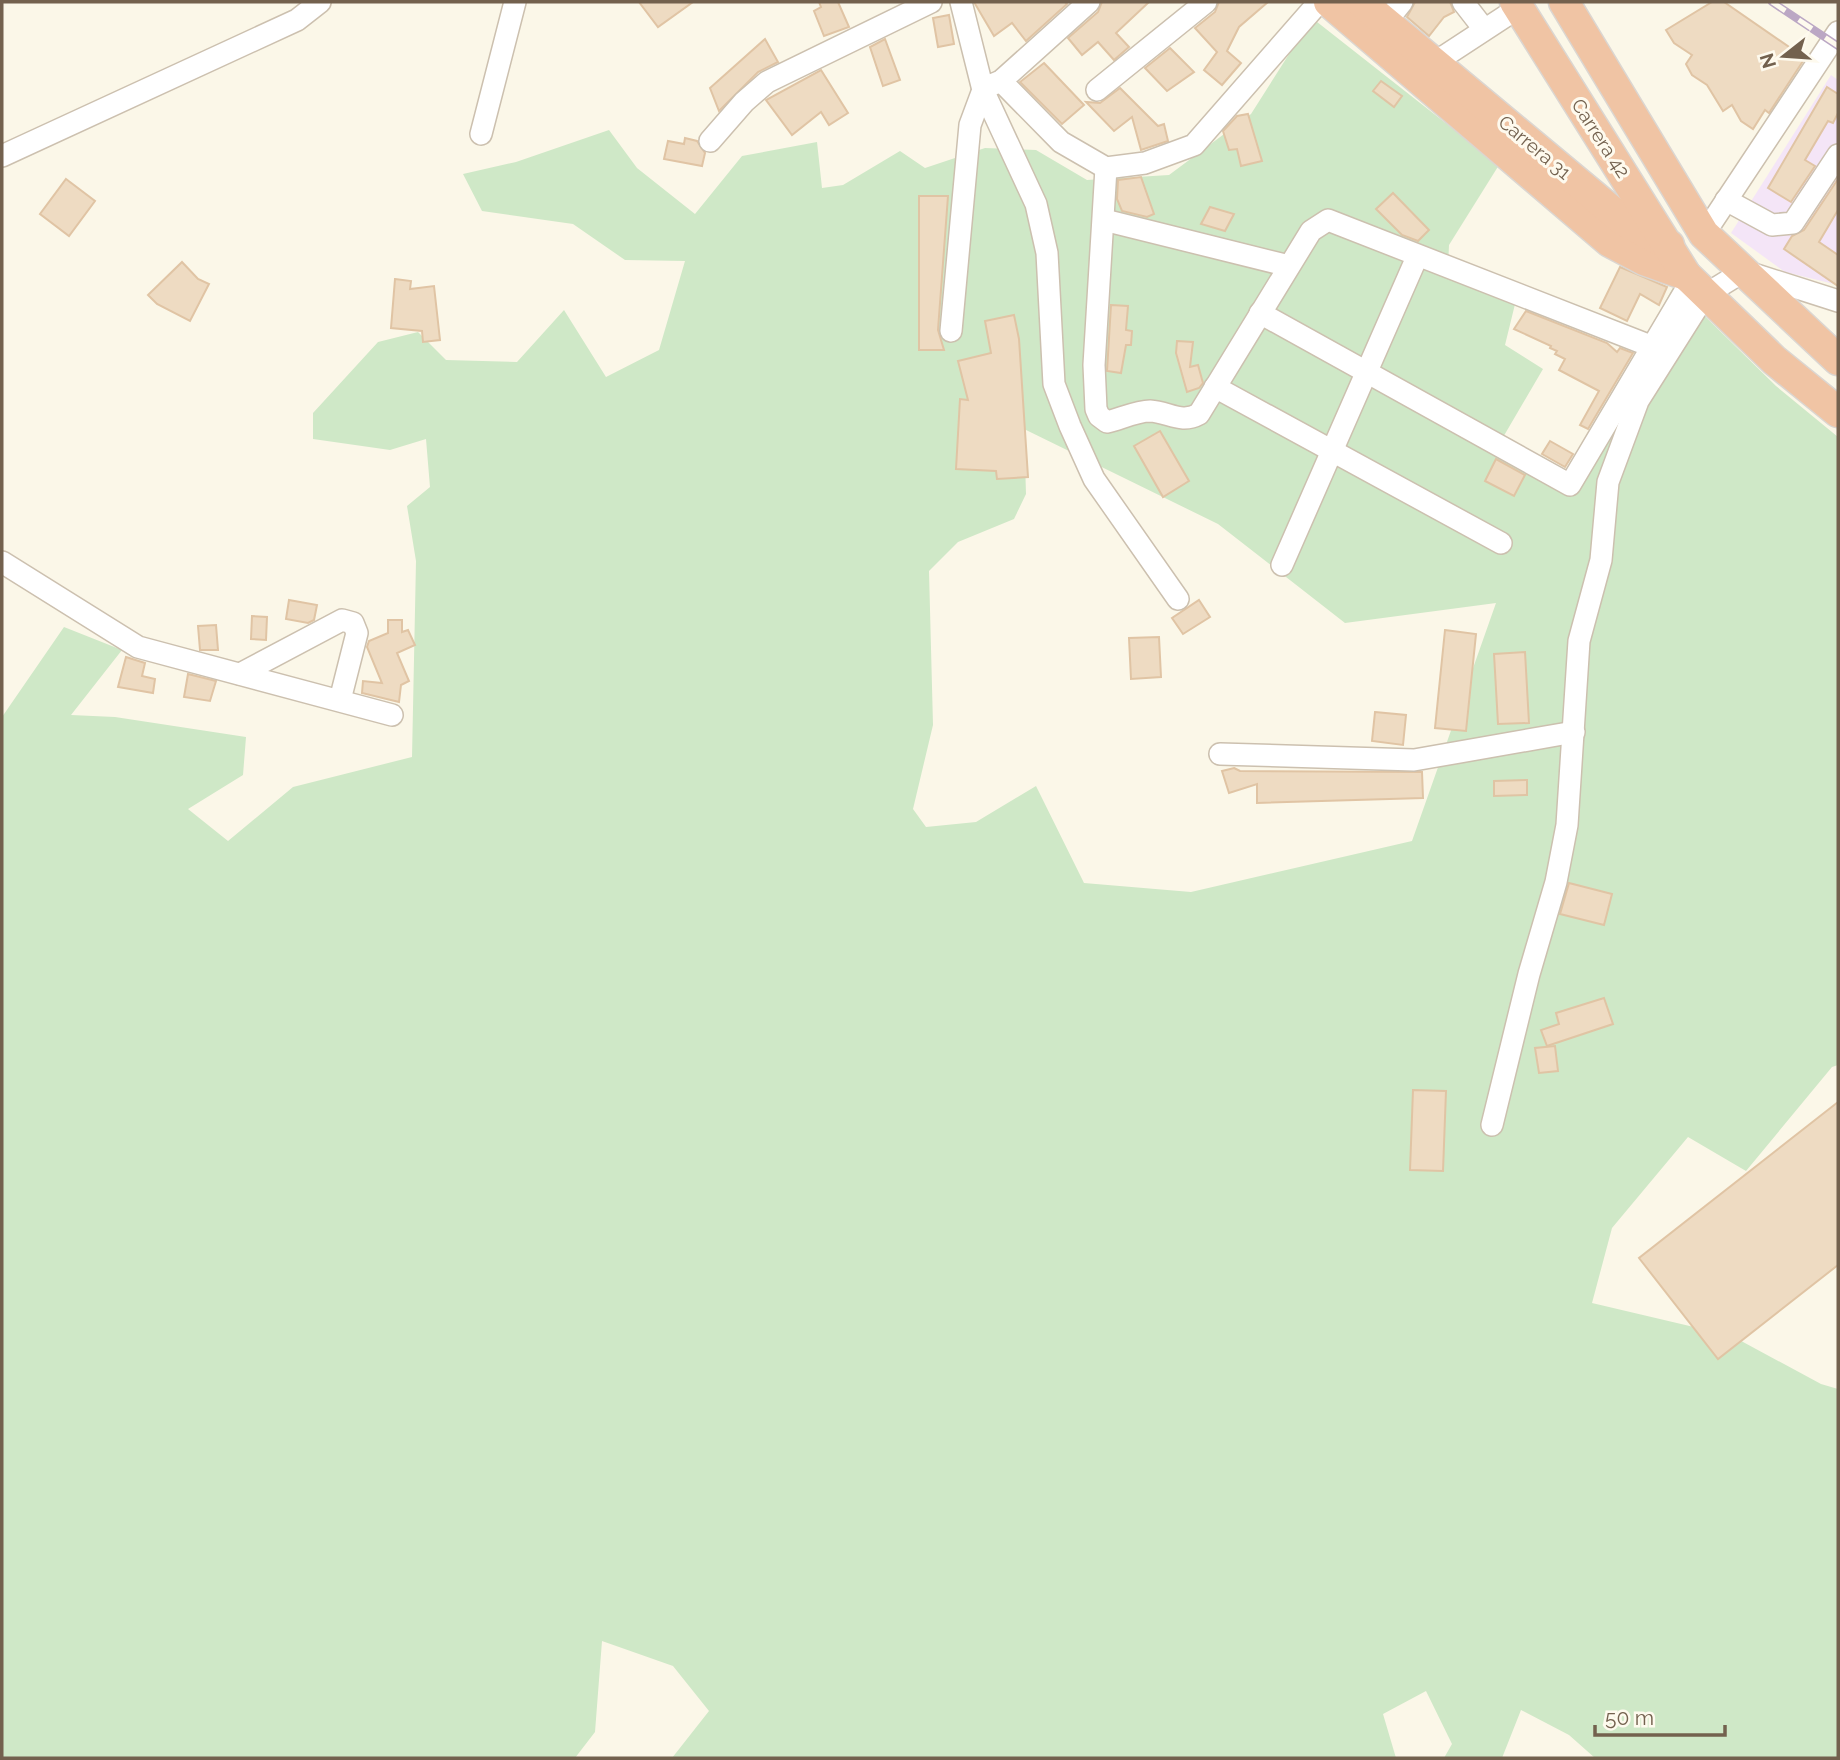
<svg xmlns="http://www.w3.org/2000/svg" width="1840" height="1760" viewBox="0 0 1840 1760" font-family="Raleway,sans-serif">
<rect width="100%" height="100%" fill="#fbf7e8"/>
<!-- education -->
<path fill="#f4e5f7" d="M1831,75L1838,80V285L1785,272L1731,233Z"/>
<!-- green -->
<path fill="#cfe8c7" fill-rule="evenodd" d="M1312,18L1499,165L1449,245L1448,268L1517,296L1505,345L1543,369L1502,439L1566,479L1674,286L1776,386L1838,437V1065L1832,1067L1746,1171L1688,1137L1612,1228L1592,1303L1732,1336L1821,1384L1838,1389V1758H1595L1569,1735L1521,1710L1502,1758H1444L1452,1744L1426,1691L1383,1714L1396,1758H672L709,1711L673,1666L602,1641L595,1732L575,1758H2V717L64,627L122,650L71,715L115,717L246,737L243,775L188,809L228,841L293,787L412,757L416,561L407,506L430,487L426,439L390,450L313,439V413L378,342L418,332L446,360L517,362L564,310L606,377L659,350L685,261L625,260L573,224L482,211L463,174L516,162L609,130L637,168L695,214L742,156L817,142L822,188L843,185L900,151L925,168L985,148L1036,150L1087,180L1169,175L1251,114ZM1024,429L1218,524L1345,623L1496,603L1412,841L1191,892L1084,883L1036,786L976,822L926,827L913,809L933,725L929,571L958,542L1014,519L1026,494Z"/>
<!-- building -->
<g fill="#eedbc2" stroke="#e0c4a4" stroke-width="2">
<path d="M639,2H693L658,27Z"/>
<path d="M819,2H838L849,27L824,36L814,11L821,7Z"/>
<path d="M974,2H1065L1067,4L1026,41L1012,23L994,36Z"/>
<path d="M1102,2H1149L1116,33L1129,47L1114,60L1098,42L1082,55L1068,38L1098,12Z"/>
<path d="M1219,2H1268L1239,27L1227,51L1241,63L1222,85L1204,70L1217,52L1195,28L1215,12Z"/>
<path d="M1415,2H1450L1454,12L1444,17L1429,36L1407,17Z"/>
<path d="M1712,2H1724L1805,58L1769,113L1765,110L1753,129L1741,121L1732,105L1723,111L1707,85L1692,75L1686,64L1692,55L1674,43L1666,30Z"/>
<path d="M949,15L954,44L938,47L933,18Z"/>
<path d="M765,39L778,62L758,72L719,111L710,88Z"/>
<path d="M885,39L900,80L883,86L870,47Z"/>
<path d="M1170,48L1194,72L1167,91L1145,68Z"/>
<path d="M1044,63L1084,105L1062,124L1020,82Z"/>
<path d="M821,70L848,113L829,125L821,112L792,135L766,100Z"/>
<path d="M1381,81L1402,96L1394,107L1373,91Z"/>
<path d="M1827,87L1838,94V113L1833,123L1828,121L1805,160L1815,166L1791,202L1768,188Z"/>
<path d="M1120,88L1158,126L1164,124L1168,141L1141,150L1132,117L1114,131L1086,102L1100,103Z"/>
<path d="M1248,114L1262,161L1241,166L1237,149L1229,150L1223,131L1237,116Z"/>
<path d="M685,138L697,141L705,153L702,166L664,159L668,141L684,144Z"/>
<path d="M1141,177L1154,214L1147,217L1122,211L1117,199L1118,180Z"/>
<path d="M66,179L95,201L69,236L40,214Z"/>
<path d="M1838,179V210L1819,242L1838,255V286L1784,249L1792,236L1804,230Z"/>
<path d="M1393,193L1429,230L1418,241L1402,235L1376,209Z"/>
<path d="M919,196H948L938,330L944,350H919Z"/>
<path d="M1210,207L1234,214L1225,231L1201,224Z"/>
<path d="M182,262L198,279L209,284L190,321L157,304L148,295Z"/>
<path d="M1620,267L1667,287L1659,305L1640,294L1627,321L1600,308Z"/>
<path d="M395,279L411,281L410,289L434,286L440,340L423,342L422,331L391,328Z"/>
<path d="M1111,305L1128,306L1126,330L1132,331L1131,345H1126L1121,373L1107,371Z"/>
<path d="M1526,311L1607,343L1617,352L1620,348L1633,353L1588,429L1580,425L1599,391L1559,370L1565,359L1555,354L1557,351L1550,348L1551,346L1514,329Z"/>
<path d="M1014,315L1019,339L1028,477L997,479L996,471L956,469L960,399L968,400L958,361L991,353L985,321Z"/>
<path d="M1177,341L1193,342L1190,367L1198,365L1203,383L1199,388L1187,392L1176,353Z"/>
<path d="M1160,431L1189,481L1163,497L1134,446Z"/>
<path d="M1550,441L1573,454L1565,467L1542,454Z"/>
<path d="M1496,459L1525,475L1514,496L1485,481Z"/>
<path d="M289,600L317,605L314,620L308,623L286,619Z"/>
<path d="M1199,600L1210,617L1183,634L1172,618Z"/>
<path d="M252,616L267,617L266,640L251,639Z"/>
<path d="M388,620H402V632L408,630L415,645L397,653L409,681L401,685L399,702L362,693L363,681L382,683L367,647L369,641L388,633Z"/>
<path d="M216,625L218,650H200L198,626Z"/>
<path d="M1445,630L1476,634L1466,731L1435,728Z"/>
<path d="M1159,637L1161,677L1131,679L1129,638Z"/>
<path d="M1525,652L1529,723L1498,724L1494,654Z"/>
<path d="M126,657L145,663L142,676L155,679L153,693L118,687Z"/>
<path d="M188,674L216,681L210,701L184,697Z"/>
<path d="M1375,712L1406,715L1403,745L1372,741Z"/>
<path d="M1234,768L1240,771L1422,772L1423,798L1257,803V784L1229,793L1222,771Z"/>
<path d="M1527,780V795L1494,796V781Z"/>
<path d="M1569,883L1612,894L1604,925L1560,914Z"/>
<path d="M1604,998L1613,1024L1547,1046L1541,1030L1559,1024L1556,1013Z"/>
<path d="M1555,1046L1558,1071L1539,1073L1535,1048Z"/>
<path d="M1413,1090L1446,1091L1443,1171L1410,1170Z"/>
<path d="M1838,1102V1265L1718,1359L1639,1258Z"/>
</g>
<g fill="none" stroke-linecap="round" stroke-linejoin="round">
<defs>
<g id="minor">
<path d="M961,2L983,90L1036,204L1047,253L1054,384L1070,426L1094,479L1178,599"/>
<path d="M1463,2L1484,29"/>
<path d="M1378,32L1402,2"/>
<path d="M1434,63L1518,8"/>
<path d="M1001,81L1061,142L1106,168L1145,163L1194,145L1319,2"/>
<path d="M989,86L1001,81L1089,2"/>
<path d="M1097,90L1206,2"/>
<path d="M481,134L515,2"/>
<path d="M710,141L744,102L767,82L931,2"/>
<path d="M2,156L297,20L320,2"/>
<path d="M1106,168L1094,365L1096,409L1099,416L1107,422C1120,419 1137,411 1150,411C1169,412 1181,424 1199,414L1311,231L1328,220L1653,347"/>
<path d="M1726,200L1772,225L1793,223L1838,155"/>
<path d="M1104,220L1289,266"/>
<path d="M1704,234L1838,32"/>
<path d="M1260,313L1570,485L1691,281"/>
<path d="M951,331L970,125L983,90"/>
<path d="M1215,387L1501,543"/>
<path d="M2,562L138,647L392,715"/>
<path d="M1282,565L1417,257"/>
<path d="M240,674L342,620L353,623L357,633L340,700"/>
<path d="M1220,754L1414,760L1574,732"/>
<path d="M1492,1125L1529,974L1556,882L1567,825L1579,641L1601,560L1608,482L1638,401L1705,295L1744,271L1838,301"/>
</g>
<g id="highway">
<path d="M1329,2L1610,242L1644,260L1686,275"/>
<path d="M1361,2L1624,221L1669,245"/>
<path d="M1515,2L1686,275L1774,360L1838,412"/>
<path d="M1564,2L1704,234L1838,360"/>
</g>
</defs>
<!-- minor casing -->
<use href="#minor" stroke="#ccc0af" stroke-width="24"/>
<!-- highway casing -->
<use href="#highway" stroke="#dbd6d1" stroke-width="33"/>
<!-- minor -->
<use href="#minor" stroke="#fff" stroke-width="21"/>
<!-- highway -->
<use href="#highway" stroke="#f0c4a4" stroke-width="30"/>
<defs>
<path id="rail" d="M1772,2L1838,46"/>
</defs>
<!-- rail casing -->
<use href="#rail" stroke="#bba7c4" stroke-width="8"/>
<!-- rail -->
<use href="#rail" stroke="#fefaee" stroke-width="5" stroke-dasharray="16" stroke-linecap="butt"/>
</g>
<g text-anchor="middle" stroke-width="6" stroke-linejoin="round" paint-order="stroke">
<!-- street labels -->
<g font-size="19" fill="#73614e" stroke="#fefaee">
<text transform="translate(1601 138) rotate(57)" y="7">Carrera 42</text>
<text transform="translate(1535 147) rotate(40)" y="7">Carrera 31</text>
</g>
</g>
<!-- border -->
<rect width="1840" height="1760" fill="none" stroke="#73614e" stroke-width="7"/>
<!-- north arrow -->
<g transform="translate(1784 56) rotate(253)" stroke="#fefaee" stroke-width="5" paint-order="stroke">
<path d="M0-5L12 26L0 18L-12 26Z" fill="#73614e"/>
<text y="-10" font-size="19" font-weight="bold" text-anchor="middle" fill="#73614e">N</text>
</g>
<!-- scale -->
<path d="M1595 1725v10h130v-10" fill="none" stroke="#73614e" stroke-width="3.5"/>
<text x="1605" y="1725" font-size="21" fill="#73614e" stroke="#fefaee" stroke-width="5" paint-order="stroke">50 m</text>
</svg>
